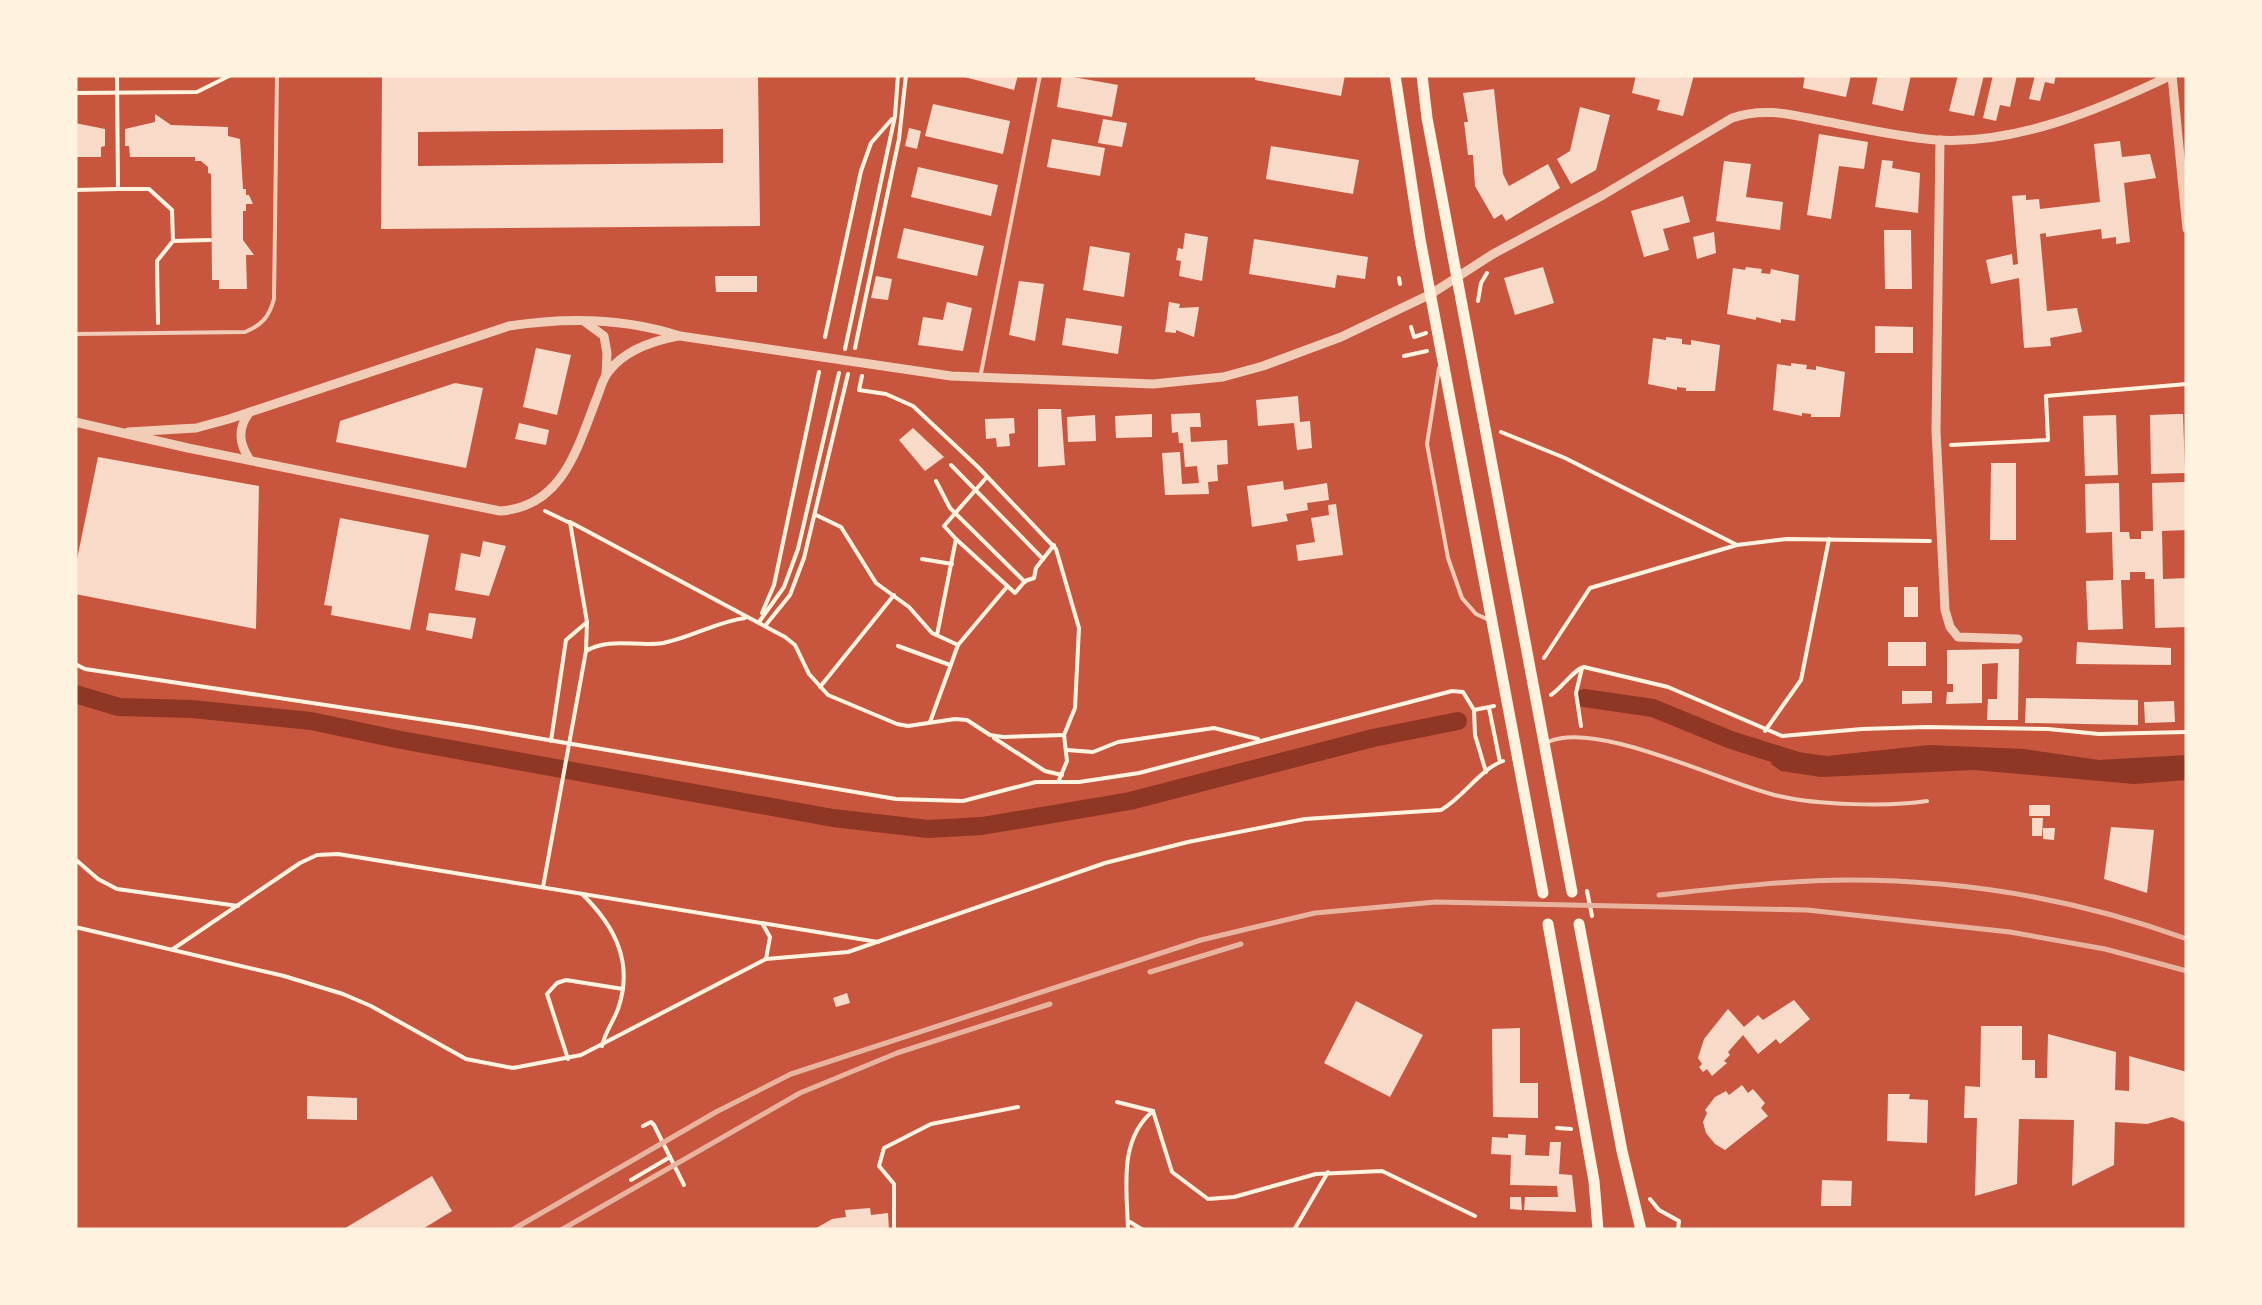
<svg xmlns="http://www.w3.org/2000/svg" width="2262" height="1305" viewBox="0 0 2262 1305" font-family="Cabin,sans-serif">
<rect width="100%" height="100%" fill="#c8553d"/>
<!-- water -->
<path fill="#8f3625" d="M1929,745L2024,749L2099,760L2187,755V780L2134,784L1974,770L1821,777L1781,771L1771,764L1777,749L1827,756Z"/>
<g fill="none" stroke-linecap="round" stroke-linejoin="round">
<!-- canal -->
<g stroke="#8f3625" stroke-width="18">
<path d="M75,694L119,707L192,709L311,721L401,740L833,818L928,829L982,826L1130,801L1373,738L1458,721"/>
<path d="M1584,698L1653,708L1731,740L1798,761"/>
</g>
</g>
<!-- building -->
<g fill="#f7dbc8" fill-rule="evenodd">
<path d="M382,75H758L760,226L381,229ZM723,129V163L418,166V132Z"/>
<path d="M957,75H1018L1014,90Z"/>
<path d="M1062,75L1118,85L1112,117L1057,107Z"/>
<path d="M1256,75H1345L1341,96L1255,80Z"/>
<path d="M1636,75H1694L1683,116L1657,110L1660,100L1632,93Z"/>
<path d="M1805,75H1851L1846,97L1803,88Z"/>
<path d="M1878,75H1911L1903,111L1872,104Z"/>
<path d="M1958,75H1984L1974,116L1949,111Z"/>
<path d="M1993,75H2017L2010,107L2000,105L1996,121L1983,118Z"/>
<path d="M2035,75H2056L2054,84L2045,82L2040,101L2029,99Z"/>
<path d="M1494,89L1503,174L1509,186L1548,164L1560,188L1506,221L1502,214L1494,219L1475,186L1473,155H1468L1464,122H1468L1463,93Z"/>
<path d="M933,104L1010,121L1003,154L925,136Z"/>
<path d="M1580,107L1610,115L1596,170L1571,184L1557,159L1570,151Z"/>
<path d="M155,114L171,125L228,127V136L240,139L243,189H246V195H249L253,204H246V211H243V240L254,255H246L247,289H219V280H212L211,174L208,173V167L201,161H195V157H130L129,146H125V129L155,122Z"/>
<path d="M1103,119L1127,123L1122,147L1098,143Z"/>
<path d="M75,123L105,129V146L101,147V157H75Z"/>
<path d="M909,128L921,131L917,149L905,146Z"/>
<path d="M1819,134L1868,142L1864,169L1839,166L1831,219L1807,215Z"/>
<path d="M1052,139L1105,148L1100,176L1047,167Z"/>
<path d="M2120,141L2122,157L2150,154L2156,178L2124,183L2130,242L2116,244V237L2102,239L2101,229L2046,237V233L2040,234L2047,311L2077,308L2082,332L2050,338L2051,346L2024,348L2019,278L1991,284L1986,260L2012,254L2013,265L2018,264L2012,196L2026,195V200L2039,199L2040,209L2100,202L2094,144Z"/>
<path d="M1271,146L1359,160L1353,194L1266,179Z"/>
<path d="M1882,160L1893,161L1892,168L1920,173L1918,213L1875,207Z"/>
<path d="M1724,161L1751,164L1746,197L1783,202L1780,230L1716,221Z"/>
<path d="M918,167L998,185L991,216L911,197Z"/>
<path d="M1683,196L1690,222L1663,229L1669,250L1644,257L1631,211Z"/>
<path d="M904,228L984,246L977,276L897,258Z"/>
<path d="M1884,230H1911L1912,289H1885Z"/>
<path d="M1714,232L1716,253L1697,259L1693,237Z"/>
<path d="M1185,233L1208,237L1202,281L1179,276L1181,261L1176,260L1178,248L1183,249Z"/>
<path d="M1254,239L1368,257L1365,279L1337,275L1335,288L1249,274Z"/>
<path d="M1090,246L1130,253L1124,297L1083,290Z"/>
<path d="M1543,267L1554,303L1515,315L1504,278Z"/>
<path d="M1746,267L1762,269L1761,273L1770,274L1771,269L1799,275L1795,321L1781,319V323L1756,317V320L1727,314L1733,268L1745,270Z"/>
<path d="M715,276H757V292H716Z"/>
<path d="M876,276L892,279L888,300L871,298Z"/>
<path d="M1019,281L1044,284L1035,341L1009,335Z"/>
<path d="M947,302L972,308L963,351L918,345L923,317L943,320Z"/>
<path d="M1169,302L1180,304L1179,308L1199,307L1194,337L1176,330V333L1165,332Z"/>
<path d="M1066,318L1122,326L1118,354L1062,345Z"/>
<path d="M1875,326L1913,327V353H1875Z"/>
<path d="M1666,337L1682,339V344L1691,345V340L1720,345L1715,391H1686V388L1677,387V390L1648,384L1653,338L1666,340Z"/>
<path d="M536,348L571,355L557,415L523,407Z"/>
<path d="M1791,363L1807,365L1806,369L1816,370V366L1845,372L1840,417H1811V414L1802,413V416L1773,410L1777,364L1791,366Z"/>
<path d="M455,383L483,388L466,468L336,442L340,421Z"/>
<path d="M1298,396L1300,422L1310,421L1312,448L1297,450L1294,423L1258,426L1256,400Z"/>
<path d="M1038,409H1061L1065,465L1038,467Z"/>
<path d="M1200,413L1201,427H1190L1191,442L1227,440L1228,464L1217,465L1218,481L1208,482L1209,494L1165,495L1162,453L1180,452L1182,484L1199,483L1197,466L1185,467L1183,443H1179L1178,432L1172,433L1171,414Z"/>
<path d="M1152,414V437L1116,438L1115,416Z"/>
<path d="M2178,414H2183L2185,473L2151,474L2150,415Z"/>
<path d="M1095,415L1096,441L1068,442L1067,417Z"/>
<path d="M2116,415L2118,475L2085,476L2083,416Z"/>
<path d="M1014,418L1015,433L1009,434L1010,446L997,447L996,438L986,439L985,419Z"/>
<path d="M519,423L549,430L546,445L515,439Z"/>
<path d="M913,428L944,457L925,471L899,440Z"/>
<path d="M98,457L259,486L256,629L75,594V569Z"/>
<path d="M1991,463H2016V540H1990Z"/>
<path d="M1283,481L1284,490L1327,483L1329,500L1307,503L1308,510L1286,514L1288,521L1252,527L1247,486Z"/>
<path d="M2185,482L2187,530L2162,531L2163,579L2187,578V627L2155,628L2154,579H2145V572H2130V580H2121L2123,629L2088,630L2086,581L2113,580V571L2112,532L2086,533L2085,484L2119,483L2120,532H2129L2130,539H2141V531H2153L2152,483Z"/>
<path d="M1336,504L1343,555L1298,561L1296,545L1315,542L1311,518L1329,515L1328,505Z"/>
<path d="M340,518L429,535L410,630L331,615L332,606L324,605Z"/>
<path d="M483,541L506,546L489,596L455,590L461,553L480,557Z"/>
<rect x="1904" y="587" width="14" height="30"/>
<path d="M429,613L476,618L472,639L426,630Z"/>
<rect x="1888" y="642" width="38" height="24"/>
<path d="M2077,642L2171,648V665L2076,664Z"/>
<path d="M2019,649L2018,720H1987L1988,699H1997L1998,663L1982,664V703L1946,704L1947,692H1953V684H1947V650Z"/>
<path d="M1902,691H1932V703L1902,704Z"/>
<path d="M2026,698L2138,700V725L2025,723Z"/>
<path d="M2174,701L2175,722L2145,723L2144,702Z"/>
<rect x="2029" y="805" width="21" height="11"/>
<path d="M2032,818H2043L2042,836H2032Z"/>
<path d="M2111,827L2154,830L2147,893L2104,879Z"/>
<path d="M2043,828H2055L2054,840L2043,839Z"/>
<path d="M847,993L850,1003L836,1007L833,998Z"/>
<path d="M1794,1000L1810,1019L1780,1044L1776,1039L1758,1054L1743,1035L1728,1052L1730,1055L1724,1061L1727,1063L1712,1076L1707,1069L1703,1072L1699,1067L1702,1064L1698,1058L1704,1039L1728,1009L1744,1027L1758,1015L1763,1020Z"/>
<path d="M1356,1001L1423,1035L1390,1097L1324,1063Z"/>
<path d="M1981,1026H2022V1060H2035V1078H2047L2048,1034L2116,1052L2115,1090L2129,1091V1056L2187,1072V1123L2172,1117L2147,1124L2115,1122L2114,1165L2072,1186L2074,1120L2019,1119L2017,1184L1975,1196L1977,1118H1964L1965,1086L1980,1087Z"/>
<path d="M1520,1028V1083H1538V1118L1493,1117L1492,1029Z"/>
<path d="M1742,1085L1748,1093L1753,1089L1765,1103L1761,1108L1768,1116L1725,1150L1715,1144L1706,1133L1703,1122L1707,1113L1705,1110L1715,1097L1726,1091L1729,1095Z"/>
<path d="M1888,1094H1910L1909,1099L1928,1100L1927,1143L1887,1141Z"/>
<path d="M307,1096L357,1098V1120L307,1119Z"/>
<path d="M1508,1134L1526,1135L1525,1155L1549,1156L1550,1142H1561L1559,1174L1572,1175L1576,1212L1524,1210L1525,1197H1558L1557,1186L1510,1185L1511,1155L1491,1154L1492,1137L1508,1138Z"/>
<path d="M432,1176L452,1211L421,1230H342Z"/>
<path d="M1822,1180L1852,1181L1851,1206H1821Z"/>
<path d="M1510,1197H1521L1522,1210L1510,1209Z"/>
<path d="M870,1208L871,1215L888,1213L889,1230H813L832,1219L846,1217L845,1210Z"/>
</g>
<g fill="none" stroke-linecap="round" stroke-linejoin="round">
<!-- path -->
<g stroke="#fff3e0" stroke-width="4">
<path d="M117,75L118,189H149L172,210L173,241L157,261L158,323"/>
<path d="M75,93L197,92L231,75"/>
<path d="M75,190L118,189"/>
<path d="M173,241L210,240"/>
<path d="M1399,278L1400,284"/>
<path d="M1478,301L1481,283L1487,273"/>
<path d="M1411,327L1414,337L1426,333"/>
<path d="M825,337L861,171L871,143L892,119"/>
<path d="M855,348L899,139L906,75"/>
<path d="M845,349L895,116L898,75"/>
<path d="M1404,356L1427,351"/>
<path d="M862,376L859,390L886,394L913,406L978,467L1056,549L1079,628L1075,708L1064,735L1067,761L1059,780"/>
<path d="M1501,432L1565,458L1737,545"/>
<path d="M1951,445L2048,440L2046,396L2187,384"/>
<path d="M951,465L1043,559"/>
<path d="M936,481L950,508L1025,582"/>
<path d="M545,511L568,522"/>
<path d="M816,515L841,527L876,583L909,607L932,633L958,645L930,722"/>
<path d="M956,539L1015,593L1025,581L1034,578L1036,568L1054,545"/>
<path d="M922,559L952,564"/>
<path d="M762,613L774,585L819,372"/>
<path d="M759,622L784,587L798,549L839,373"/>
<path d="M765,626L790,595L804,558L848,374"/>
<path d="M937,635L956,539L944,526L986,478"/>
<path d="M958,645L1006,588"/>
<path d="M898,646L950,665"/>
<path d="M586,651C609,637 638,647 663,643C690,638 716,622 745,618"/>
<path d="M1544,658L1590,588L1737,545L1787,539L1930,541"/>
<path d="M75,664L85,669L472,727L896,799L963,801L1036,782H1079L1139,773L1452,691L1463,692L1474,710"/>
<path d="M820,687L894,595"/>
<path d="M1551,695C1563,687 1573,670 1584,667L1668,687L1782,736L1862,729L1926,727L2048,729L2099,734L2187,732"/>
<path d="M1489,708L1500,762"/>
<path d="M1581,726L1576,693L1582,668"/>
<path d="M1765,731L1801,680L1829,539"/>
<path d="M994,738L1045,771L1062,775"/>
<path d="M551,741L566,640L587,622"/>
<path d="M1067,750L1093,752L1118,742L1214,728L1258,739"/>
<path d="M1486,772L1475,735L1474,710L1494,706"/>
<path d="M75,859L98,879L117,889L238,906"/>
<path d="M543,887L586,651L587,622L570,522L785,637L795,645L809,674L828,695L897,724L908,726L955,719L967,720L990,735L1003,737L1064,735"/>
<path d="M1587,891L1592,916"/>
<path d="M582,894C615,926 634,963 618,1009C613,1022 605,1032 602,1046"/>
<path d="M762,923L770,937L766,959"/>
<path d="M75,927L284,976L343,994L371,1006L466,1059L513,1068L581,1055L766,959L848,952L1105,863L1188,842L1305,819L1441,810C1464,797 1479,770 1503,761"/>
<path d="M173,949L300,863L317,855L338,854L878,942"/>
<path d="M568,1059L547,994L557,983L566,980L623,989"/>
<path d="M1117,1102L1153,1111"/>
<path d="M1153,1111L1172,1172L1208,1199L1234,1197L1316,1174L1382,1171L1475,1216"/>
<path d="M643,1126L651,1122L654,1125L684,1185"/>
<path d="M1557,1128L1571,1129"/>
<path d="M631,1180L670,1157"/>
<path d="M1650,1199L1659,1210L1679,1221L1678,1230"/>
<path d="M1130,1222L1143,1230"/>
<path d="M894,1230V1184L879,1166L884,1148L931,1124L1018,1107"/>
<path d="M1128,1230C1127,1189 1118,1140 1153,1111"/>
<path d="M1294,1230L1328,1172"/>
</g>
<!-- service -->
<g stroke="#f1ccb7" stroke-width="4">
<path d="M75,334L245,332C262,325 269,317 274,299L277,75"/>
<path d="M1439,368L1427,444L1448,558L1462,598L1476,614L1489,620"/>
<path d="M981,373L1040,75"/>
<path d="M1548,742C1596,719 1725,784 1779,796C1816,805 1890,807 1927,801"/>
</g>
<!-- minor -->
<g stroke="#f1ccb7" stroke-width="9">
<path d="M2172,75L2187,229"/>
<path d="M1940,140L1936,431L1945,610L1950,627L1958,637L2018,639"/>
<path d="M585,322L604,336L607,353L606,374"/>
<path d="M249,413C237,429 239,444 250,460"/>
<path d="M75,422L188,448L500,511C562,507 577,449 596,400C600,391 602,379 609,371C625,350 652,341 678,336"/>
<path d="M128,432L196,428L229,419L509,326C566,317 625,318 680,336L951,376L1153,384L1223,377L1263,366L1341,337L1431,294L1493,254L1603,195L1732,118C1767,106 1795,116 1829,122C1865,129 1900,137 1936,140C2016,145 2101,109 2172,75"/>
</g>
<!-- secondary -->
<g stroke="#fff3e0" stroke-width="11">
<path d="M1395,75L1420,239L1543,893"/>
<path d="M1422,75L1427,118L1572,892"/>
<path d="M1548,924L1594,1181L1598,1230"/>
<path d="M1579,924L1622,1151L1641,1230"/>
</g>
<!-- rail -->
<g stroke="#e9b49f" stroke-width="5">
<path d="M1659,895C1723,888 1786,880 1850,880C1964,880 2080,900 2187,939"/>
<path d="M1150,972L1241,944"/>
<path d="M512,1230L716,1112L791,1074L1201,940L1315,913L1436,902L1807,910L2010,932L2105,949L2187,971"/>
<path d="M561,1230L800,1093L897,1053L1050,1004"/>
</g>
</g>
<!-- border -->
<rect width="2262" height="1305" fill="none" stroke="#fff3e0" stroke-width="155"/>
</svg>
